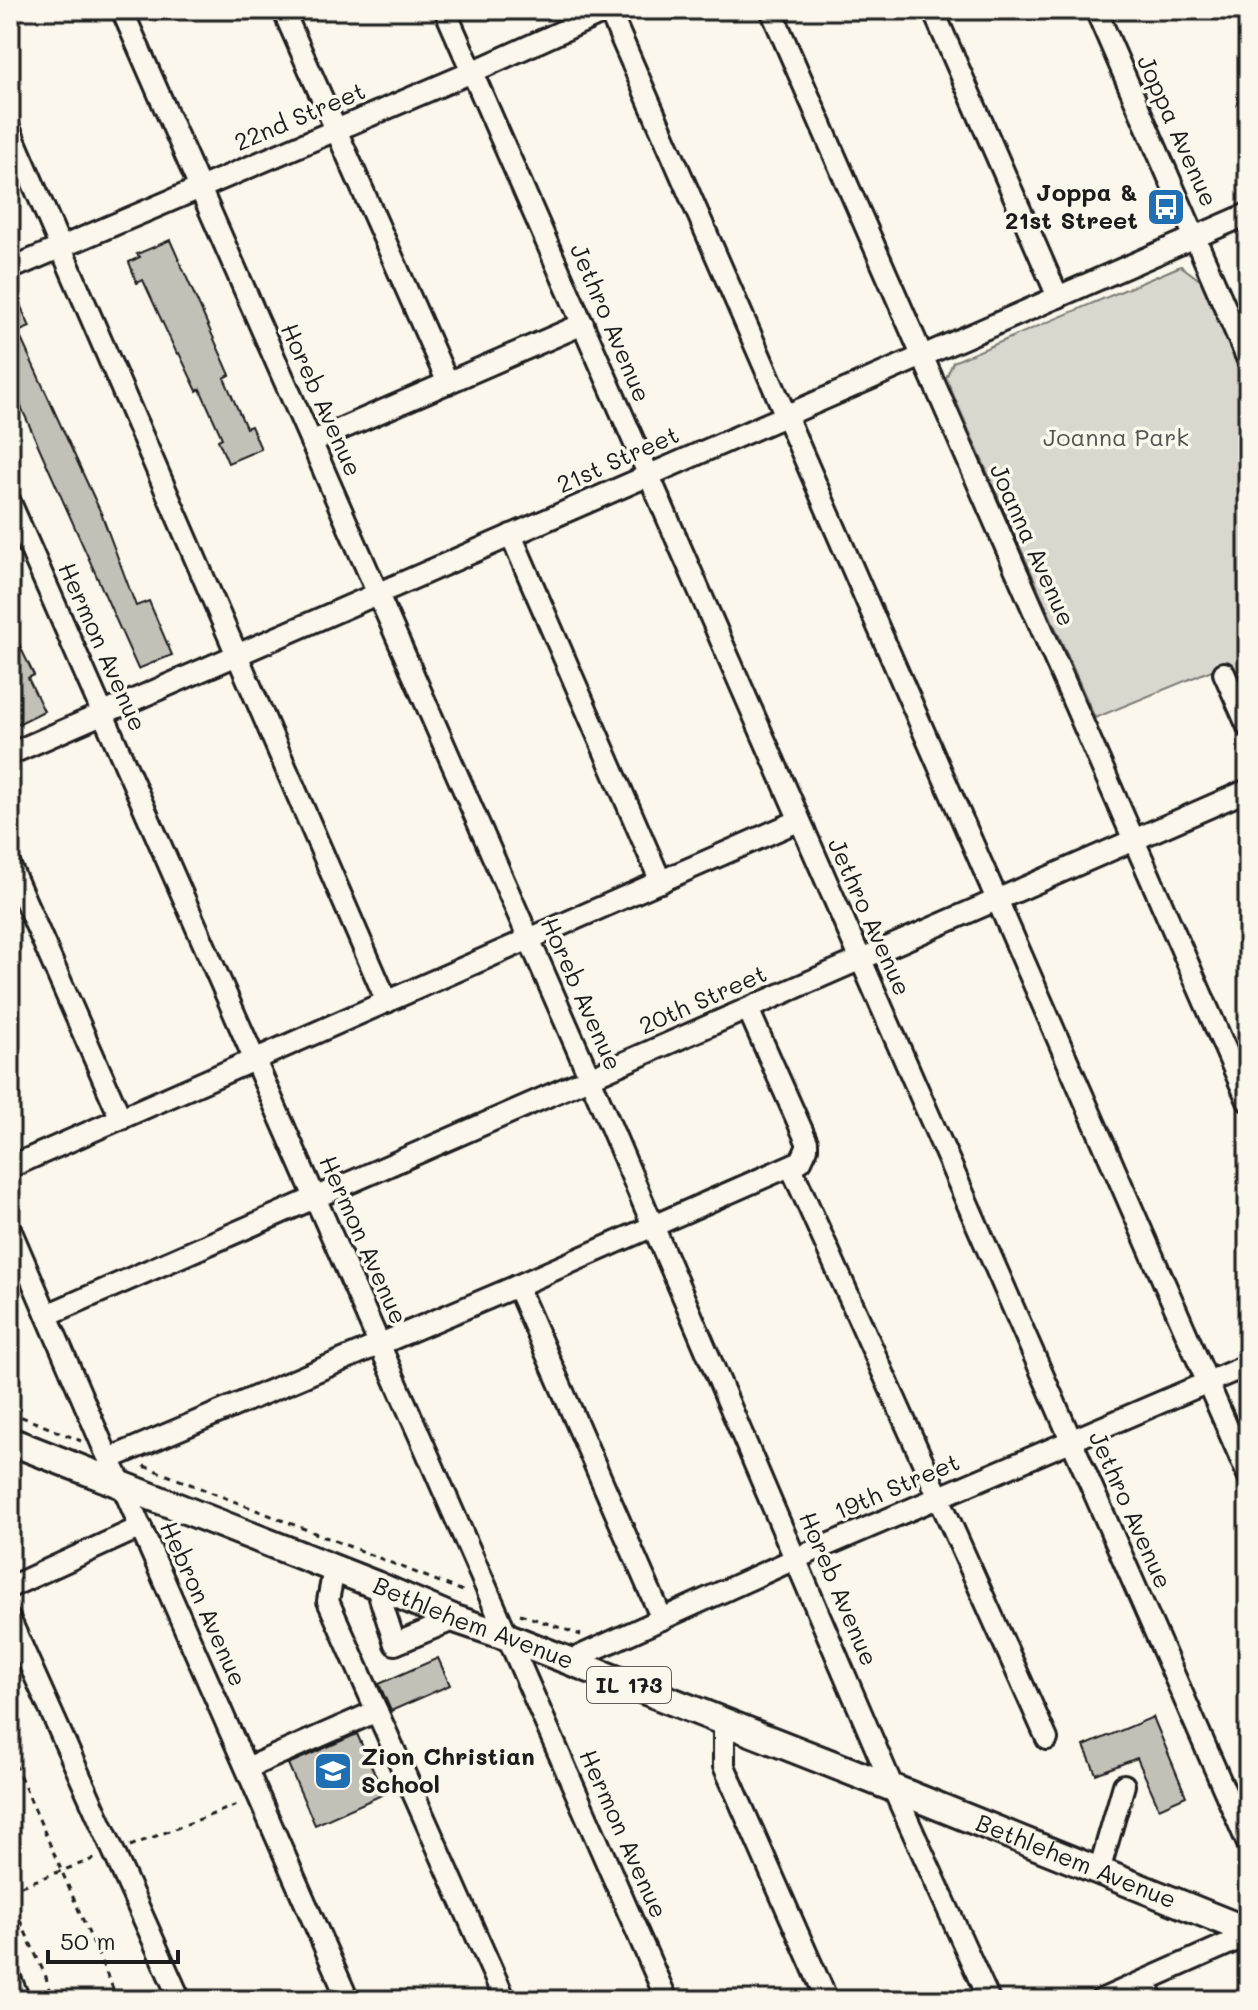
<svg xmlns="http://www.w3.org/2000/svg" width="1258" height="2010" viewBox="0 0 1258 2010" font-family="Mali,sans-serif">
<rect width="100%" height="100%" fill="#fbf7ec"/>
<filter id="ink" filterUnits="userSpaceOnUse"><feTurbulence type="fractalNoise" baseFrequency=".0125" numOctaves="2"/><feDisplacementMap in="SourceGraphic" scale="16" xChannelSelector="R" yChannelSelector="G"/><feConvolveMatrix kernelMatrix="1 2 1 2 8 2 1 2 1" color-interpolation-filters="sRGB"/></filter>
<g filter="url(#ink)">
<!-- green -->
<path fill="#dad7ce" stroke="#7b7a75" stroke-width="2" d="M1181,266L1201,281L1248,390V727L1219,667L1095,718L946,378L953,362Z"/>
<!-- building -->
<g fill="#c3c0b8" stroke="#1c1c1c" stroke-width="2">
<path d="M170,240L230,375L224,378L246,428L251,426L261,449L228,463L218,440L222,438L200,389L197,391L179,353L177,354L143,280L137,283L129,262L140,257L137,254Z"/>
<path d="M10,282L30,327L18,332L101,513L136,606L149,601L172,655L138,669L14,391L10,380Z"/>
<path d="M10,626L34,675L28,678L44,711L10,728Z"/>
<path d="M438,1658L450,1685L391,1711L379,1684Z"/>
<path d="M1153,1717L1186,1796L1159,1808L1137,1758L1096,1774L1084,1746Z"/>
<path d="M357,1734L384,1794L315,1825L288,1764Z"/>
</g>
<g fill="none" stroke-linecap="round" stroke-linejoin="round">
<defs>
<g id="minor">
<path d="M122,10L590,1078L893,1788L989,2000"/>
<path d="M283,10L448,383"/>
<path d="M445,10L1248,1844"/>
<path d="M609,10L1248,1475"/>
<path d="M771,10L1248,1101"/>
<path d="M933,10L1058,297"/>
<path d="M1096,10L1248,360"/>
<path d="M10,130L387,1002"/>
<path d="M10,269L472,72L609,10"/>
<path d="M311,442L583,324"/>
<path d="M10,502L667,2000"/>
<path d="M511,535L661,882"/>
<path d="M1224,673L1248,727"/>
<path d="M10,754L1248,214"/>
<path d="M10,866L121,1119"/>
<path d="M10,1167L798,821"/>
<path d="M791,1167L1047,1739"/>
<path d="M10,1229L105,1451L122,1485L348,2000"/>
<path d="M517,1286L662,1619"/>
<path d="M47,1315L1248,790"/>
<path d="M109,1459L517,1286L801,1161L807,1148V1142L748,1009"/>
<path d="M334,1569L328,1601L505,2000"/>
<path d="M376,1585L395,1644L455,1619"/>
<path d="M10,1587L141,1527"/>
<path d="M10,1620L180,2000"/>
<path d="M569,1661L797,1558L1248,1365"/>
<path d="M724,1722V1766L827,2000"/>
<path d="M247,1768L377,1711"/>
<path d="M1099,1871L1124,1785"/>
<path d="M10,1978L19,2000"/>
<path d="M1145,1981L1154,2000"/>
<path d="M1101,2000L1248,1935"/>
</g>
<g id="major">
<path id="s1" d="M10,1441L376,1585L455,1619L508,1637L893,1788L1248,1931"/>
</g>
</defs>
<!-- minor casing -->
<use href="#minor" stroke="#1c1c1c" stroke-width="26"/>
<!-- major casing -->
<use href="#major" stroke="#1c1c1c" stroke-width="32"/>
<!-- path -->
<g stroke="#1c1c1c" stroke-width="3" stroke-dasharray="6 6" stroke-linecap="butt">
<path d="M10,1412L81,1441"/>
<path d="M144,1466L468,1593"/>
<path d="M520,1614L581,1635"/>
<path d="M10,1753L118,2000"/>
<path d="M130,1846L242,1803"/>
<path d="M10,1890L96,1858"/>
<path d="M10,1899L46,1977L52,2000"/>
</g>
<!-- minor -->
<use href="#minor" stroke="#fbf7ec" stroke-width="20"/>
<!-- major -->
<use href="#major" stroke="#fbf7ec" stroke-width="26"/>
</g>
</g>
<!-- icons -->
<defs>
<symbol id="bus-square" viewBox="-11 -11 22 22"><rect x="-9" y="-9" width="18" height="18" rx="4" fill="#1f6fb2" stroke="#fbf7ec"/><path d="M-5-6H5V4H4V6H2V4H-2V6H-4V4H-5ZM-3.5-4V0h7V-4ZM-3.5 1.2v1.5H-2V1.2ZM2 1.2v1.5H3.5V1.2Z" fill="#fff"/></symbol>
<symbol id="school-square" viewBox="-11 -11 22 22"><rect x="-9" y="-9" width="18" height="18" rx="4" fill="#1f6fb2" stroke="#fbf7ec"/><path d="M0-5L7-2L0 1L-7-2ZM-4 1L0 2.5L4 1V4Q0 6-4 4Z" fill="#fff"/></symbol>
</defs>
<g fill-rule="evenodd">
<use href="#bus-square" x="1144" y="185" width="44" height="44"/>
<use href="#school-square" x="311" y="1749" width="44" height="44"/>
</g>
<g text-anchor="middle" stroke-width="7" stroke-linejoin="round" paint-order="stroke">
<!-- shield labels -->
<rect fill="#fbf7ec" stroke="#5f5e5a" stroke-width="2" x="587" y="1667" width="84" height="36" rx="6"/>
<g font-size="22" font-weight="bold" fill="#1c1c1c">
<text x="629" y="1693">IL 173</text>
</g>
<!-- street labels -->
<g font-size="24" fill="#1c1c1c" stroke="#fbf7ec">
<text transform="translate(300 117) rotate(-23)" y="8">22nd Street</text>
<text transform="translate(1177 131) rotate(66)" y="8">Joppa Avenue</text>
<text transform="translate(610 323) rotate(67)" y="8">Jethro Avenue</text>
<text transform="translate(321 400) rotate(66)" y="8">Horeb Avenue</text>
<text transform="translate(618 460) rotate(-24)" y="8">21st Street</text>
<text transform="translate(1032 545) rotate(66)" y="8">Joanna Avenue</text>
<text transform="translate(102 647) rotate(66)" y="8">Hermon Avenue</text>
<text transform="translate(869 917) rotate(66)" y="8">Jethro Avenue</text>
<text transform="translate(581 994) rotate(66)" y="8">Horeb Avenue</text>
<text transform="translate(703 1000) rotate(-24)" y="8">20th Street</text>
<text transform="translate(363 1240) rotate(66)" y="8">Hermon Avenue</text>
<text transform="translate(897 1487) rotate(-23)" y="8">19th Street</text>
<text transform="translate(1130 1510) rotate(66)" y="8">Jethro Avenue</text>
<text transform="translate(838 1589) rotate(67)" y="8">Horeb Avenue</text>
<text transform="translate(203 1604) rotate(66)" y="8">Hebron Avenue</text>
<text dy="8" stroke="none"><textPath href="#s1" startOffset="498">Bethlehem Avenue</textPath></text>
<text transform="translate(623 1834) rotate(66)" y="8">Hermon Avenue</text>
<text dy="8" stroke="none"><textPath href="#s1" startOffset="1146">Bethlehem Avenue</textPath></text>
</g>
<!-- poi labels -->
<g font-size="24" font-weight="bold" fill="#1c1c1c" stroke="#fbf7ec" text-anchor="end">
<text x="1138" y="201">Joppa &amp;<tspan x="1138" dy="28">21st Street</tspan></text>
<text x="361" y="1765" text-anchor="start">Zion Christian<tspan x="361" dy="28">School</tspan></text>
</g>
<!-- park labels -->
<g font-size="24" fill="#555451" stroke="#fbf7ec">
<text x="1116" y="446">Joanna Park</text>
</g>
</g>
<!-- margin -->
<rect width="1258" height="2010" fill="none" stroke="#fbf7ec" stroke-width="40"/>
<rect x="20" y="20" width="1218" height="1970" fill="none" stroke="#1c1c1c" stroke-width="3" filter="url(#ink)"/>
<!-- scale -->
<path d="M48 1950v12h130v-12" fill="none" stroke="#1c1c1c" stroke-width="4"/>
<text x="60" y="1950" font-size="24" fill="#1c1c1c" stroke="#fbf7ec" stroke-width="6" paint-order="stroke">50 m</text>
</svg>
